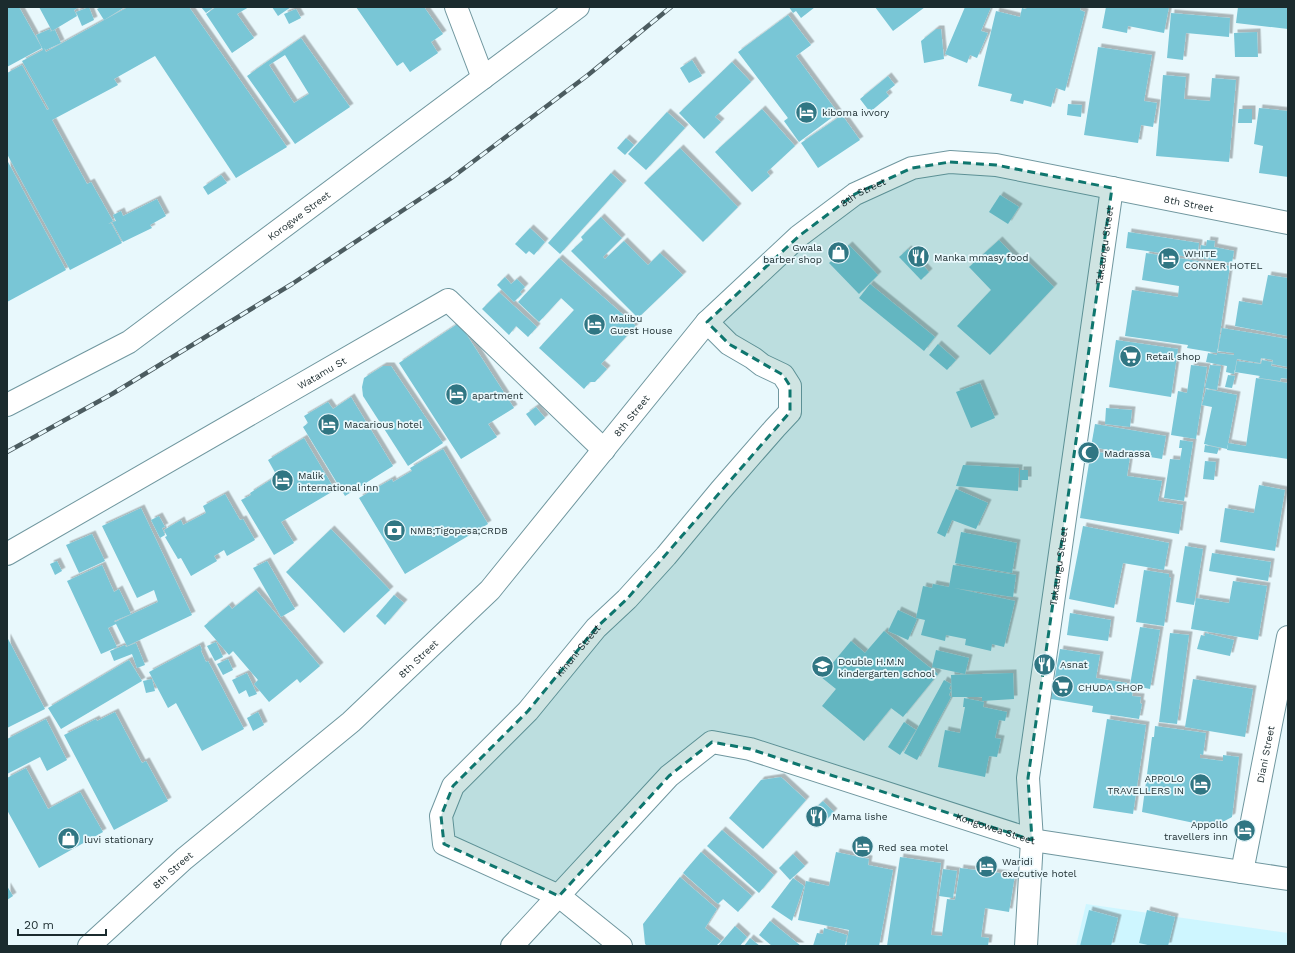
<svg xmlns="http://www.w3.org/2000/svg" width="1295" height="953" viewBox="0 0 1295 953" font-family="'Work Sans',sans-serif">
<defs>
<filter id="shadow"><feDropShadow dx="3.5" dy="-3.5" stdDeviation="0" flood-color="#0004"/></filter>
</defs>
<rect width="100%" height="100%" fill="#e8f8fc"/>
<!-- built -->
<path fill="#cef6ff" d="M1086,904L1288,933V946H1076Z"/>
<!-- building -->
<g fill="#79c6d6" fill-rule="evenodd" filter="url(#shadow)">
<path d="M7,7H19L42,48L7,67Z"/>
<path d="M39,7H79L74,10L77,16L52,31Z"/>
<path d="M89,7L94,20L82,26L76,12Z"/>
<path d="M101,7H125L104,20L97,9Z"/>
<path d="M128,7H189L287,147L236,178L155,56L114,79L118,85L52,120L87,184L91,182L113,221L108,224L111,223L122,243L70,270L7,154V73L22,65L47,110L49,109L22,61L43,50L36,35L50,29L51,31L49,32L55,30L61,43L46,50L44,48L46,52Z"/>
<path d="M201,7H214L206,13Z"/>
<path d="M216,7H249L237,14L254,38L232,53L206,14Z"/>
<path d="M272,7H291L278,16Z"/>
<path d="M356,7H424L443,34L431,42L438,53L410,72L403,62L397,66Z"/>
<path d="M789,7H815L801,18L796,11L793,13Z"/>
<path d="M875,7H925L893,31Z"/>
<path d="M965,7H991L981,31L988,33L977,58L970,55L967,63L945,54Z"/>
<path d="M1027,7H1081L1080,10L1085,12L1065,91L1056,88L1051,107L1024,100L1023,104L1010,101L1012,94L978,86L996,11L1020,17L1022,8L1026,9Z"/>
<path d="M1106,7H1169L1164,33L1128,26L1127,33L1102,28Z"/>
<path d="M1238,7H1288V29L1236,23Z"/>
<path d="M296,9L301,18L289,24L284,14Z"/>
<path d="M1171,13L1230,18L1229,37L1186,33L1183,60L1167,58Z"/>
<path d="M788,15L811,45L796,56L838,113L799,142L784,121L788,118L738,52Z"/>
<path d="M936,29H941L944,59L924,63L921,41Z"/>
<path d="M1257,32L1258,57H1235L1234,33Z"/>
<path d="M301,38L350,107L295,144L247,76ZM285,55L309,94L294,103L269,65Z"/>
<path d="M1098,47L1152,55L1144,101L1157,103L1153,127L1141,125L1138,143L1084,135Z"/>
<path d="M692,60L702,76L689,83L680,68Z"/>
<path d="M732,62L751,82L715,117L721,122L704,139L679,113Z"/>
<path d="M1163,75L1186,77L1184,99L1210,101L1212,78L1236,80L1229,162L1156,156Z"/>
<path d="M888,76L895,85L886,92L889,96L870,112L860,99Z"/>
<path d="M1068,104L1082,105L1081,117L1067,115Z"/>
<path d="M1259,108L1288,111V177L1259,173L1263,146L1254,144Z"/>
<path d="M762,109L795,146L767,172L770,176L752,192L715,152Z"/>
<path d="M1239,109H1252V123H1238Z"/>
<path d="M667,112L685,128L646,170L628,154Z"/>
<path d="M842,115L860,140L818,168L801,143Z"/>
<path d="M626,138L634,145L625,155L617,148Z"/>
<path d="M680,148L738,207L703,242L644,183Z"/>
<path d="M7,160L66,270L7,302Z"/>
<path d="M611,173L623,184L560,254L548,243Z"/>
<path d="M221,175L227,183L208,195L203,187Z"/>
<path d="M1000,195L1019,207L1008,224L989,212Z"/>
<path d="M157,199L166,216L150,225L152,228L123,242L112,222L116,221L113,215L121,211L123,216Z"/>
<path d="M601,217L622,238L603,257L605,259L624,241L648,265L660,253L683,275L638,318L571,251L583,240L581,237Z"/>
<path d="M530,228L545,242L534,255L529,251L526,254L515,244Z"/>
<path d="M1128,232L1199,243L1197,258L1126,248Z"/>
<path d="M999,240L1019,261L1023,257L1054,287L990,355L957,326L991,290L969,267Z"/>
<path d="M1207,240L1215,241L1214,247L1234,251L1232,263L1199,258L1201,245L1206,246Z"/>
<path d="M849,245L878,275L859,294L829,263Z"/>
<path d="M908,249L929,272L921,280L899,257Z"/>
<path d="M1146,253L1230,266L1217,353L1187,348L1188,345L1125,336L1132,290L1178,297L1179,286L1142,280Z"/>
<path d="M559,258L636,326L601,364L607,369L595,382H590L584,389L539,348L574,310L561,298L539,322L518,302Z"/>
<path d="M1268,275L1288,278V336L1235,326L1239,301L1262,305Z"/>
<path d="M505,277L511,284L517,279L525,287L520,292L522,294L514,302L497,285Z"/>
<path d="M870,284L935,337L924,351L859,298Z"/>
<path d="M499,292L537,327L528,337L516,326L509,335L482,309Z"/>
<path d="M459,323L514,408L488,424L497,437L461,459L399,363Z"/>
<path d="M1222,328L1288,339V367L1272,364L1273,360L1261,358L1260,363L1237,359L1234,374L1226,372L1227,366L1206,362L1208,353L1217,355V353L1234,355V353L1218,351Z"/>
<path d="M1116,340L1178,349L1171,397L1109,387Z"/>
<path d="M938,344L956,360L947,370L929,355Z"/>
<path d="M1262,360L1272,362L1271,366L1288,369V379L1281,378L1280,381L1259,378L1260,376L1235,372L1237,361L1261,364Z"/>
<path d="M1191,365L1207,367L1196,439L1171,435L1178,391L1187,393Z"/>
<path d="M1210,365L1221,366L1217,390L1205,388Z"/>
<path d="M383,366H391L443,443L408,466L363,396L362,387L364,378Z"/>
<path d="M1228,375L1235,376L1232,388L1225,387Z"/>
<path d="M1256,378L1288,383V459L1227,450L1228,443L1246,446Z"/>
<path d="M980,383L995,418L971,428L956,392Z"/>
<path d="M1206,389L1237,395L1227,449L1204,444L1212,407L1202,405Z"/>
<path d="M351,397L393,466L345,496L303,427L308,423L304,416L328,402L333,409Z"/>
<path d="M536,407L545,418L535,426L526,414Z"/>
<path d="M1106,408L1132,410L1130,427L1105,424Z"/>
<path d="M1095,424L1166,436L1162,459L1091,447Z"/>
<path d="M304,438L335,490L281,522L294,543L274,555L241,500L251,495L250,493L277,476L268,460Z"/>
<path d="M1180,440L1193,442L1184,501L1164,498L1170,459L1180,460L1182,448H1179Z"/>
<path d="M1205,445L1219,448L1217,454L1204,452Z"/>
<path d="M443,449L488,524L405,574L359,498L392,479L393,482L412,471L410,468Z"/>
<path d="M1091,451L1130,457L1127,476L1162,481L1158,501L1183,505L1179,534L1080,518Z"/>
<path d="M1205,461L1216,462L1214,480L1203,479Z"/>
<path d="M963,465L1019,468L1018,491L956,486Z"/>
<rect x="1020" y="470" width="8" height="10"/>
<path d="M1259,485L1285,490L1275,551L1220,542L1225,508L1254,513Z"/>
<path d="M956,489L988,503L976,529L952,520L945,537L937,533Z"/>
<path d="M225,494L240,520L243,519L255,540L227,556L224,550L214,556L217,561L191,576L181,558L178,559L165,537L167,536L164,530L181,520L183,525L206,513L203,506Z"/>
<path d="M141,508L192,615L127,646L116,624L108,628L117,647L101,654L67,581L102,565L114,592L119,589L131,614L114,621L115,622L158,602L154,590L137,598L102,526Z"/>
<path d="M159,516L165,527L162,528L165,535L160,538L151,520Z"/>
<path d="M1083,526L1169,543L1164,570L1123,563L1114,608L1069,599Z"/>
<path d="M331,529L390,590L344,633L286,572Z"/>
<path d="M961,532L1017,543L1012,573L955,563Z"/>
<path d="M92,534L105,561L79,573L66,545Z"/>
<path d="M1185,546L1203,549L1194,605L1176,602Z"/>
<path d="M1212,553L1271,562L1268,581L1209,571Z"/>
<path d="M57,561L62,571L55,575L50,564Z"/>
<path d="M267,561L295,609L281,617L253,568Z"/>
<path d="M953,565L1016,575L1013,597L954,588L1015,601L1004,647L992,644L991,651L965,645L966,639L946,635L945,641L921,635L925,620L916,618L923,586L932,588L933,584L949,587Z"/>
<path d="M1144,570L1169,574V577L1171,578L1164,626L1136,622Z"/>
<path d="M1233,581L1267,586L1258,640L1191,629L1196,598L1229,603Z"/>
<path d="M256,590L320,666L300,683L297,679L269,702L254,684L258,680L233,651L229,655L204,626L229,605L232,609Z"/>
<path d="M394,595L404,603L385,625L376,616Z"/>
<path d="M898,610L917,619L908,640L888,631Z"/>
<path d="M1070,613L1111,620L1108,641L1067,635Z"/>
<path d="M1140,627L1160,630L1150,689L1130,685Z"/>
<path d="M884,631L938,674L903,717L891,708L864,741L822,706L836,689L821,677L851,641L865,653Z"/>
<path d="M1170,633L1189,635L1177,724L1159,722Z"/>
<path d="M1205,633L1234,640L1230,656L1197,649L1201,635L1205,636Z"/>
<path d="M7,637L45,709L7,728Z"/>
<path d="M216,642L223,657L215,661L207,646Z"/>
<path d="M136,643L145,665L137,668L132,654L114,661L110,651L125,645L126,647Z"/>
<path d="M200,645L202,650L201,651L206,662L208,661L244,729L202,751L176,703L168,708L149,672Z"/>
<path d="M1060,649L1100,655L1096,678L1127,683L1126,688L1133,689L1132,696L1141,697L1140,703L1142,704L1139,719L1092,712L1093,706L1051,699Z"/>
<path d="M936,650L969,658L965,674L932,667Z"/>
<path d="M228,659L233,670L223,675L217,664Z"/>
<path d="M129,660L142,681L61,729L48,708Z"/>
<path d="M247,673L257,694L249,697L246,690L239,694L232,680Z"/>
<path d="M1013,673L1014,699L982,701V697H952L951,675Z"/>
<path d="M152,679L155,691L146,693L143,681Z"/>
<path d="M1193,679L1253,689L1245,737L1185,727Z"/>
<path d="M944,680L951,684L949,689L951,690L949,695L951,697L917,760L904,753Z"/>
<path d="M964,698L984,702L983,707L1007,712L1005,721L999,720L995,738L1001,739L997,757L989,756L985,777L938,767L945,730L960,733L965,707H963Z"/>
<path d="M115,712L142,763L146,761L168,801L114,830L64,735L96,719L97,721Z"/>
<path d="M258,712L264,725L253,731L247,718Z"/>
<path d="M46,719L67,760L47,771L40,757L7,774V739Z"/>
<path d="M1107,719L1146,725L1133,814L1093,808Z"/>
<path d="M904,722L916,730L900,755L888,747Z"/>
<path d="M1155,726L1206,733L1203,755L1200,754V758L1223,761V755L1239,757L1232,817L1213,827L1142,812L1152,737H1154Z"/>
<path d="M26,768L48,809L80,792L103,832L39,868L7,810V778Z"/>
<path d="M781,777L806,800L763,849L729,818L761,780Z"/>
<path d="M823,801L834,812L823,823L812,811Z"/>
<path d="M722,830L774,875L759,893L707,846Z"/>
<path d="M701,852L752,896L738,912L723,899L718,904L683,873Z"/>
<path d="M836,852L869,859L868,865L893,870L879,946H846L849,930L798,920L806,881L829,886Z"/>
<path d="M793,854L805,866L790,880L779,868Z"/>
<path d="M900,857L941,863L931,935L942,936L947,899L955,900L960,868L1015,875L1009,912L985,908L981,937L989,938L988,946H887Z"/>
<path d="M943,869L957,871L953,898L939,896Z"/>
<path d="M680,877L717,909L705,928L721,941L716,946H647L645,944L643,924Z"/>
<path d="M793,878L804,886L792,921L771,907Z"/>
<path d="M7,886L13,896L7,900Z"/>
<path d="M1089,910L1118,918L1111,946H1080Z"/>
<path d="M1147,910L1175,917L1168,946H1152L1139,943Z"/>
<path d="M770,921L801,946H772L759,935Z"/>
<path d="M735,926L747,937L740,946H718Z"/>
<path d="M824,928L847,935L845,946H813L817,933L823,934Z"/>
<path d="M750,938L760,946H744Z"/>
</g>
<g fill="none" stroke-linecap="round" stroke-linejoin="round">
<defs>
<g id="street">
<path d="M456,7L483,78"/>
<path id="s1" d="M7,405L129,342L578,7"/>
<path id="s2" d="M7,554L448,300L604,450"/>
<path id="s3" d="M1242,872L1288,637"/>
<path id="s4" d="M89,946L184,859L351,722L490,590L707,322L799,236L855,194L912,168L950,162L996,165L1288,223"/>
<path id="s5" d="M512,946L669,776L712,742L750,749L1032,840L1288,879"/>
<path id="s6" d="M621,946L559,896L444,844L441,816L453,786L528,711L596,628L627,599L666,556L720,491L775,428L790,412V386L783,375L762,365L753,358L729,344L707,322"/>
<path id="s7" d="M1026,946L1032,840L1028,778L1112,188"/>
</g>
</defs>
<!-- street casing -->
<use href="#street" stroke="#70979f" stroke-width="24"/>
<!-- street -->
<use href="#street" stroke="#fff" stroke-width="22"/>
<defs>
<path id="rail" d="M7,452L112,394L292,284L450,179L588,75L671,7"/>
</defs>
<!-- rail casing -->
<use href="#rail" stroke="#4c5c60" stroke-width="4.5"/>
<!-- rail -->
<use href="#rail" stroke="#e8f8fc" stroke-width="3" stroke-dasharray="9" stroke-linecap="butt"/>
</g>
<!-- marked area -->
<path fill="#0f766e" fill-opacity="0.2" stroke="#0f766e" stroke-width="3" stroke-dasharray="8 5" stroke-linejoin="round" d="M950,162L996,165L1112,188L1028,778L1032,840L750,749L712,742L669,776L559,896L444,844L441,816L453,786L528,711L596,628L627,599L790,412V386L783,375L729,344L707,322L799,236L855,194L912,168Z"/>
<!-- icons -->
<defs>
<symbol id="hotel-disc" viewBox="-11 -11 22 22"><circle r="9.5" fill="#307683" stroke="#e8f8fc"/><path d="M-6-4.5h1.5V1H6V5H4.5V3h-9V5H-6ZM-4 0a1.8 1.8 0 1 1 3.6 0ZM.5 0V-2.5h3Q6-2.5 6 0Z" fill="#fff"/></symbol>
<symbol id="shop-disc" viewBox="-11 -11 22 22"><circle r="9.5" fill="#307683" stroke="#e8f8fc"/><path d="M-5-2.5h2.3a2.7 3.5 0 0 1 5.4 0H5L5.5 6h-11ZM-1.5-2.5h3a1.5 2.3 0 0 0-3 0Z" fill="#fff"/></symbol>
<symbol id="restaurant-disc" viewBox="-11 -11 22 22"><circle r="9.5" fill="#307683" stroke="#e8f8fc"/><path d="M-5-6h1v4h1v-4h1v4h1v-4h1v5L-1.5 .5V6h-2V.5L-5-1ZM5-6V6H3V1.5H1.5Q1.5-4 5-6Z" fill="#fff"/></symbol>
<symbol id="supermarket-disc" viewBox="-11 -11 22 22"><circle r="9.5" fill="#307683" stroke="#e8f8fc"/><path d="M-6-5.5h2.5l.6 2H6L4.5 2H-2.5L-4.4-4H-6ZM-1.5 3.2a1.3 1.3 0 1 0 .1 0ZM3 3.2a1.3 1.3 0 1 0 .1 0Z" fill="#fff"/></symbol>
<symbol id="mosque-disc" viewBox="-11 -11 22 22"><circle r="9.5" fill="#307683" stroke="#e8f8fc"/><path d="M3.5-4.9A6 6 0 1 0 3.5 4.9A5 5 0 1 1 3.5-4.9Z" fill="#fff"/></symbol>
<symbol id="bank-disc" viewBox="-11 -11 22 22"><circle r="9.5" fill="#307683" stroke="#e8f8fc"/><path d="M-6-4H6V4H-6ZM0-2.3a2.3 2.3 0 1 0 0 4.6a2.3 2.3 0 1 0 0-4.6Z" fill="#fff"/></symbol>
<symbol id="school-disc" viewBox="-11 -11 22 22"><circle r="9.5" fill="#307683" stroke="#e8f8fc"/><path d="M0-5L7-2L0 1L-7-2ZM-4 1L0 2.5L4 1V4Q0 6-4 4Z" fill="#fff"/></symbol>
</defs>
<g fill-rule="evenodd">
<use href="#hotel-disc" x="794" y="100" width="25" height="25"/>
<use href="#shop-disc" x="826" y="240" width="25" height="25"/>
<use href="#restaurant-disc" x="906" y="244" width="25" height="25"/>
<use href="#hotel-disc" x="1156" y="246" width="25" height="25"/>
<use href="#hotel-disc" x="582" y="312" width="25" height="25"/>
<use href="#supermarket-disc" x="1118" y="344" width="25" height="25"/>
<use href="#hotel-disc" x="444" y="382" width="25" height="25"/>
<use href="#hotel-disc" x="316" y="412" width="25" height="25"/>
<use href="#mosque-disc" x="1076" y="440" width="25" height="25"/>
<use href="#hotel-disc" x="270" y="468" width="25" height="25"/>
<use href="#bank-disc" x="382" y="518" width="25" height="25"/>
<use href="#restaurant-disc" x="1032" y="652" width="25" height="25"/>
<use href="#school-disc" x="810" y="654" width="25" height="25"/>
<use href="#supermarket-disc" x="1050" y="674" width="25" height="25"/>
<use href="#hotel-disc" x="1188" y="772" width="25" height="25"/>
<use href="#restaurant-disc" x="804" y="804" width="25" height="25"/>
<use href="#hotel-disc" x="1232" y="818" width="25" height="25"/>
<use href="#shop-disc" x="56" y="826" width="25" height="25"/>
<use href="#hotel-disc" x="850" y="834" width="25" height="25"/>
<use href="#hotel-disc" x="974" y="854" width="25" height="25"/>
</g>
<g text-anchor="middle" stroke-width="3.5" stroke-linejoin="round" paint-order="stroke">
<!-- poi labels -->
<g font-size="10" fill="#1b2b2e" stroke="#e8f8fc" text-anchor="start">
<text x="822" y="116">kiboma ivvory</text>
<text x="822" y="251" text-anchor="end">Gwala<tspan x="822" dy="12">barber shop</tspan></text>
<text x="1184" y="257">WHITE<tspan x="1184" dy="12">CONNER HOTEL</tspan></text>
<text x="934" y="261">Manka mmasy food</text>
<text x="610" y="322">Malibu<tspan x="610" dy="12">Guest House</tspan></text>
<text x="1146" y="360">Retail shop</text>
<text x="472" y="399">apartment</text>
<text x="344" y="428">Macarious hotel</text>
<text x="1104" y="457">Madrassa</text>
<text x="298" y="479">Malik<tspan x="298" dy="12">international inn</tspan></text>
<text x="410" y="534">NMB;Tigopesa;CRDB</text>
<text x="838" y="665">Double H.M.N<tspan x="838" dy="12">kindergarten school</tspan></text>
<text x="1060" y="668">Asnat</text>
<text x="1078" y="691">CHUDA SHOP</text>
<text x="1184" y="782" text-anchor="end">APPOLO<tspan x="1184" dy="12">TRAVELLERS IN</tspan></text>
<text x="832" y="820">Mama lishe</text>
<text x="1228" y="828" text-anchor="end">Appollo<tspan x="1228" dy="12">travellers inn</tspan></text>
<text x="84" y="843">luvi stationary</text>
<text x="878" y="851">Red sea motel</text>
<text x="1002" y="865">Waridi<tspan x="1002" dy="12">executive hotel</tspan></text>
</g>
<!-- street labels -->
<g font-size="10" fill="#1b2b2e" stroke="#e8f8fc">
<text dy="4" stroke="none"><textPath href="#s4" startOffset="1085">8th Street</textPath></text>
<text dy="4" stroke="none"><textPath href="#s4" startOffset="1421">8th Street</textPath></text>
<text dy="4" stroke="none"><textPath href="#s1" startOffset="349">Korogwe Street</textPath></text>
<text dy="4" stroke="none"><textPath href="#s7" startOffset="706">Takaungu Street</textPath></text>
<text dy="4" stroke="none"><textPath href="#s2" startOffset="363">Watamu St</textPath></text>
<text dy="4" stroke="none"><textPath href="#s4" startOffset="761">8th Street</textPath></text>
<text dy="4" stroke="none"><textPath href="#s7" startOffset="382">Takaungu Street</textPath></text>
<text dy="4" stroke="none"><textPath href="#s6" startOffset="451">Kinuni Street</textPath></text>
<text dy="4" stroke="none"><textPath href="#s4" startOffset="437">8th Street</textPath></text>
<text dy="4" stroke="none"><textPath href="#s3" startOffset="120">Diani Street</textPath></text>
<text dy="4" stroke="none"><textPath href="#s5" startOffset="583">Kongowea Street</textPath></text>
<text dy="4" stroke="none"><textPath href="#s4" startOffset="113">8th Street</textPath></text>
</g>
</g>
<!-- border -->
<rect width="1295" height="953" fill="none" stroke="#1b2b2e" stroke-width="16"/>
<!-- scale -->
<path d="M18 929v6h88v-6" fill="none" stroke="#1b2b2e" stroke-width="2"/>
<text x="24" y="929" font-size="12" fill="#1b2b2e" stroke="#e8f8fc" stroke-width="3" paint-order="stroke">20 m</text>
</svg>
